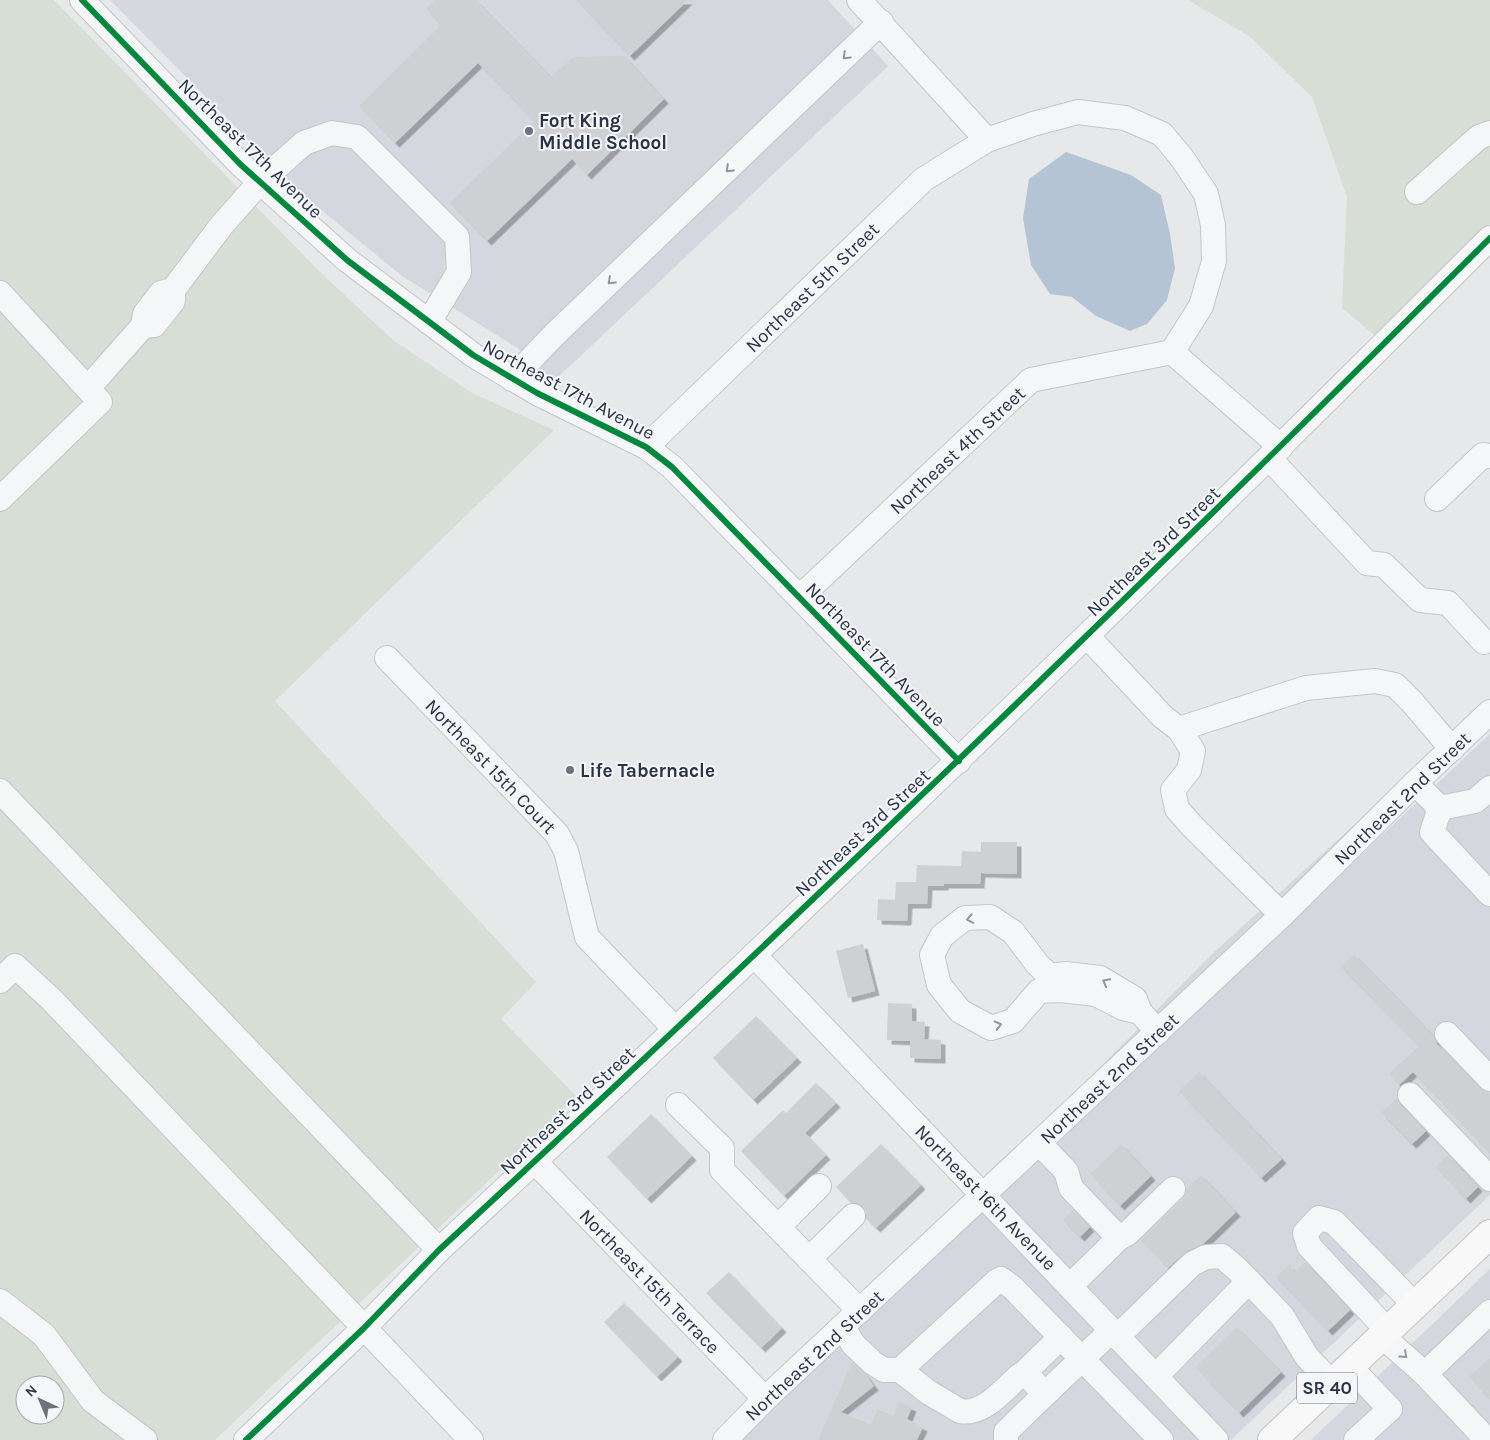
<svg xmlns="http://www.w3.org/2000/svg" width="1490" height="1440" viewBox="0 0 1490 1440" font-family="Karla,sans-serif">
<defs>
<filter id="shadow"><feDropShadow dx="4.5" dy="4.5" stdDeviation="0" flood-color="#0004"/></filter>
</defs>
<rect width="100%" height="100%" fill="#e6e8ea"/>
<!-- built -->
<g fill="#d4d7dd">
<path d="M110,0H828L888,66L554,381L517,348L402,276L304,196Z"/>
<path d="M1490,701L1025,1143L1209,957Z"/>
<path d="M1490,734V1195L1231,1440H1228L997,1196Z"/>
<path d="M984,1208L1205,1440H738Z"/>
<path d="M1490,1269V1440H1311Z"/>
</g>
<!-- green -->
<g fill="#d6ded6" fill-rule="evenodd">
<path d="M0,0H54L321,273L394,341L472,393L554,430L275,701L536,982L501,1019L577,1097L215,1440H0ZM25,1385H55V1415H25Z"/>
<path d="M1188,0H1490V224L1377,337L1342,308L1347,197L1312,97L1249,36Z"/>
</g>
<!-- water -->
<path fill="#b4c4d5" d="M1066,152L1131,175L1161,195L1170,234L1175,268L1167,300L1147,324L1130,331L1096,316L1072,297L1050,294L1031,265L1023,218L1029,179Z"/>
<!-- building -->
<g fill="#ced0d3" filter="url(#shadow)">
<path d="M436,0H476L551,77L574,57L624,56L664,99L587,175L572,159L487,241L450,203L534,121L478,63L395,143L359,106L441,25L426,9Z"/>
<path d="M576,0H688L630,56Z"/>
<path d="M981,842H1017V874L981,873L980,884H944V886H928L927,904H908L907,921L877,920L878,899L895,900L896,882H916L917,865L961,866L962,851L981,852Z"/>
<path d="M863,944L875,991L848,998L836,951Z"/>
<path d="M1354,954L1434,1036L1437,1044L1480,1088L1490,1094V1153L1413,1072L1399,1085L1389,1074L1419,1046L1341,967Z"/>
<path d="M888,1003L912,1004V1021L925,1022L924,1039L941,1040V1059L910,1058V1041L887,1040Z"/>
<path d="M756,1016L797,1058L753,1100L713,1058Z"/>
<path d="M1199,1072L1282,1159L1261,1178L1179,1091Z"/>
<path d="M816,1083L836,1103L805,1133L826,1155L784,1196L741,1151L783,1110L786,1113Z"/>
<path d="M1397,1098L1400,1104L1426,1131L1412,1144L1381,1113Z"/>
<path d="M651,1114L692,1156L647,1199L607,1157Z"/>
<path d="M881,1144L921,1185L876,1228L866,1219V1212L862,1206L857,1203H851L836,1187Z"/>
<path d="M1121,1144L1151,1176L1120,1206L1090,1174Z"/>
<path d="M1448,1155L1478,1187L1466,1199L1435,1167Z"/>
<path d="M1201,1175L1236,1212L1203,1244L1186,1252L1168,1268L1141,1240L1183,1199L1186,1189Z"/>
<path d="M1073,1210L1090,1227L1080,1237L1063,1220Z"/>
<path d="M1305,1262L1350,1310L1328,1331L1276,1277L1289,1265L1295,1272Z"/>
<path d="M729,1272L782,1328L761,1348L706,1293Z"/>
<path d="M624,1303L678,1357L657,1377L604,1322Z"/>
<path d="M1237,1327L1281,1372L1239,1413L1195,1367Z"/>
<path d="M1490,1358V1399L1469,1377Z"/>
<path d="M852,1362L866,1375L874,1386L841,1412L871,1425L878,1409L893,1416L899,1402L912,1407L907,1419L923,1427L917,1440H818Z"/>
</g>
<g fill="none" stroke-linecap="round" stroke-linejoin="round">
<defs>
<g id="minor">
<path d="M82,0L240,164L347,260L473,355L537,393L646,447L672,467L959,761"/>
<path d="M859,0L987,140L1033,124L1078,112L1125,118L1162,134L1182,158L1206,194L1213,225L1214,261L1201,306L1172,352"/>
<path d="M1417,192L1479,137L1490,133"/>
<path d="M173,290V301L154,325L143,326L145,314L161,293L173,290L221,226L260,182L304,143L332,133L357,137L457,237L459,272L429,322"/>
<path d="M0,293L100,402L0,499"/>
<path d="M1172,352L1281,447"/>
<path d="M512,379L554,335L881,22"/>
<path d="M88,388L143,326"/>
<path d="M646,447L924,179L987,140"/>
<path d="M1269,458L1367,563L1384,565L1420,600L1448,603L1484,642"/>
<path d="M1437,499L1483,455L1490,456"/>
<path d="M800,597L1031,380L1172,352"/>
<path d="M1087,636L1163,717L1179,729L1306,688L1375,681L1395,685L1412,702L1452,749"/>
<path d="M387,658L557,834L566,851L587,937L675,1029"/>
<path d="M1179,729L1193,751L1189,770L1173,790L1177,809L1193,827L1282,915"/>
<path d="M1415,783L1440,808L1475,801L1490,788"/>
<path d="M0,791L439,1250"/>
<path d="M1440,808L1432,832L1490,894"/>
<path d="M754,955L1216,1440"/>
<path d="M0,981L15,966L51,999L471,1440"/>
<path d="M1140,1012L1123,1008L1096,994L1060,990L1039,991L1013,1021L991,1028L960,1011L939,985L932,955L942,936L965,918L990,917L1013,932L1038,965L1050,976L1066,974L1100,978L1135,999L1140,1012L1158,1032"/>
<path d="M1447,1034L1490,1079"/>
<path d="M1410,1095L1490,1179"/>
<path d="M678,1105L722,1148V1170L860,1311"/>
<path d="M1039,1143L1066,1171L1071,1188L1119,1238L1070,1286"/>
<path d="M535,1162L765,1399"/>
<path d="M778,1227L819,1186"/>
<path d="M1119,1238L1128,1233L1173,1189"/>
<path d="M809,1259L853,1216"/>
<path d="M0,1301L44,1335L93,1401L145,1440"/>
<path d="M843,1327L853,1344L873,1363L884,1370H900L928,1392L960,1411C983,1416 1004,1389 1019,1376L1023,1374L1028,1376L1042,1391L1041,1398L1006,1432V1440"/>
<path d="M1388,1331L1309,1246L1305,1233L1319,1218L1334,1222L1415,1305"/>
<path d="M1118,1336L1192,1264L1206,1257L1222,1256L1238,1270L1282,1316L1307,1357L1332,1383"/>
<path d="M1382,1336L1425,1374"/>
<path d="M1350,1367L1390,1409L1356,1440"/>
<path d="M900,1370L997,1281L1001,1279L1013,1288L1161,1440"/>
<path d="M1023,1374L1061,1337"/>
<path d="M1156,1376L1249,1281"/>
<path d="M1041,1398L1112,1330"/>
<path d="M246,1440L364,1328L439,1250C796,920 1146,582 1490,238"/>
<path d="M725,1440L765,1399L1282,915L1415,783L1490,712"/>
<path d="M1487,1440L1425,1374L1490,1312"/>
</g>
<path id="major" d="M1272,1440L1490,1234"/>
</defs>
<!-- minor casing -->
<use href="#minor" stroke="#c4c6c8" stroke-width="26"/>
<!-- major casing -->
<use href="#major" stroke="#c2c5c8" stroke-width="30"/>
<!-- minor -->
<use href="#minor" stroke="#f5f6f7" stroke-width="24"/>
<!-- major -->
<use href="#major" stroke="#f8f8f8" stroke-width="28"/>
<defs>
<g id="cycleway">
<path d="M82,0L240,164L347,260L473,355L537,393L646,447L672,467L959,761"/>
<path d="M246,1440L364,1328L439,1250C796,920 1146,582 1490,238"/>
</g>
</defs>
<!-- cycleway casing -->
<use href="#cycleway" stroke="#f4f6f9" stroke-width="9"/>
<!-- cycleway -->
<use href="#cycleway" stroke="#00873e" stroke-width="6"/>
</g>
<!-- one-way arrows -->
<defs><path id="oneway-chevron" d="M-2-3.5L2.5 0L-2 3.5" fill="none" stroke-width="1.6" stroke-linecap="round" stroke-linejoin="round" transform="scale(1.25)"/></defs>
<g stroke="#90959e">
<use href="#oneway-chevron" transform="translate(846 56) rotate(136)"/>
<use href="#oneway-chevron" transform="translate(729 169) rotate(136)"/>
<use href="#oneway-chevron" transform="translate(611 281) rotate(137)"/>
<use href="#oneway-chevron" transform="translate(970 919) rotate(169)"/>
<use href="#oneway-chevron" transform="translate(1106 982) rotate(-152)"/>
<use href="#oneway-chevron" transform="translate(998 1025) rotate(-14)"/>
<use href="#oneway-chevron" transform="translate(1404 1355) rotate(42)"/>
</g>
<!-- markers -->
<g fill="#6c737f" stroke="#f4f6f9" stroke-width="2">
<circle cx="529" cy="131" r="5"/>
<circle cx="570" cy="770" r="5"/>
</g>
<g text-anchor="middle" stroke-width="4" stroke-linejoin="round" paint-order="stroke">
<!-- shield labels -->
<rect fill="#f4f6f9" stroke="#676e7b" stroke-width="1" x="1297" y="1372.5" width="60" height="31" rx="4"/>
<g font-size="18" font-weight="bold" fill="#2b3445">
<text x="1327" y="1394">SR 40</text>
</g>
<!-- poi labels -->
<g font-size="19" font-weight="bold" fill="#2b3445" stroke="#f4f6f9" text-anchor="start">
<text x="539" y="127">Fort King<tspan x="539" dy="22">Middle School</tspan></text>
<text x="580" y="777">Life Tabernacle</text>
</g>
<!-- street labels -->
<g font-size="19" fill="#2b3445" stroke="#f4f6f9">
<text transform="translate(251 148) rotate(44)" y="7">Northeast 17th Avenue</text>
<text transform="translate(812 287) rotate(-44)" y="7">Northeast 5th Street</text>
<text transform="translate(569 389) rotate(28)" y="7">Northeast 17th Avenue</text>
<text transform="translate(957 450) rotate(-43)" y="7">Northeast 4th Street</text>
<text transform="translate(1153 551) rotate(-44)" y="7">Northeast 3rd Street</text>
<text transform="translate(876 654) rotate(46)" y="7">Northeast 17th Avenue</text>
<text transform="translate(491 766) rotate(46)" y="7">Northeast 15th Court</text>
<text transform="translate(1402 798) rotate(-44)" y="7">Northeast 2nd Street</text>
<text transform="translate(862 832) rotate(-43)" y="7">Northeast 3rd Street</text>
<text transform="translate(1109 1078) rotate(-43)" y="7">Northeast 2nd Street</text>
<text transform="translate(567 1110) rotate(-43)" y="7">Northeast 3rd Street</text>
<text transform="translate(986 1197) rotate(46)" y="7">Northeast 16th Avenue</text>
<text transform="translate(650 1281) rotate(46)" y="7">Northeast 15th Terrace</text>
<text transform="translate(814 1355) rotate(-43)" y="7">Northeast 2nd Street</text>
</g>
</g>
<!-- north arrow -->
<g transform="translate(40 1400) rotate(316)"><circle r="24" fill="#f4f6f9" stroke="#a4a8b1"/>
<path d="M0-4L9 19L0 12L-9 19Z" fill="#6c737f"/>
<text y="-8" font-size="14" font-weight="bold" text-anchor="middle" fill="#2b3445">N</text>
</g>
</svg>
